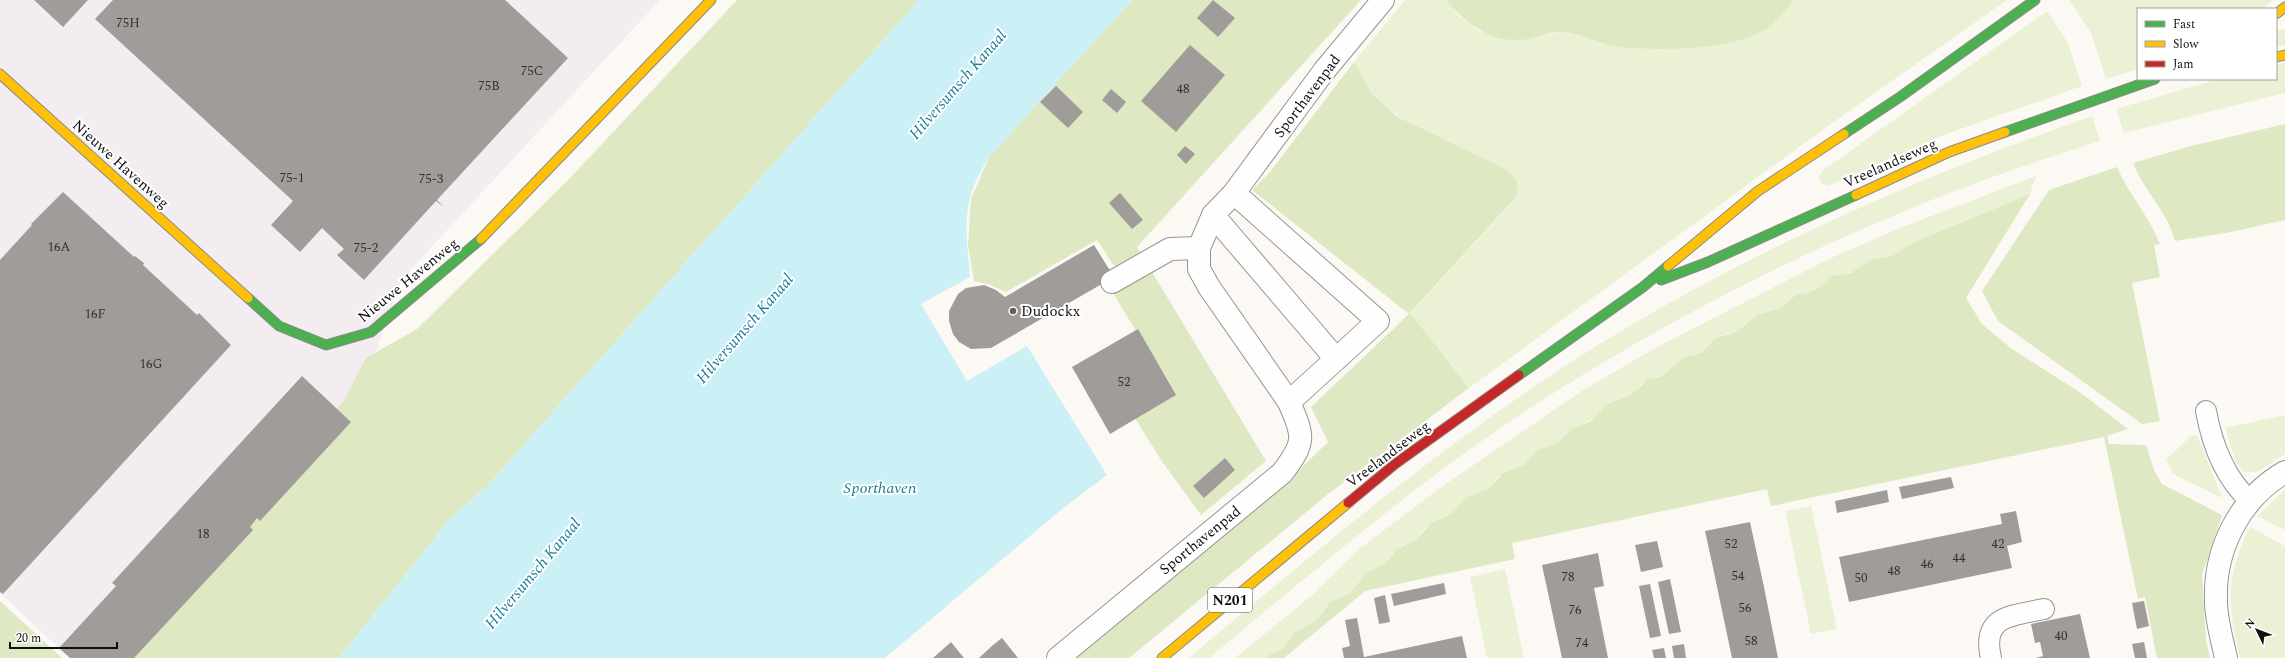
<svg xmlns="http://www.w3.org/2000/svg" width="2285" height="658" viewBox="0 0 2285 658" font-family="Spectral,serif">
<rect width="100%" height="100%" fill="#fcf9f5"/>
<!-- industrial -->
<path fill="#f3edf1" d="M0,0H660L402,279L351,422L70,658L0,593Z"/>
<!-- green -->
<g fill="#ebf1d5">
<path d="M1405,0H1446L1459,16L1479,31L1503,38L1525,39L1563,32L1583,35L1620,47L1766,29L1794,0H2007L1828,126L1469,388L1410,314L1517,197V182L1509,171C1471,153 1395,124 1370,92C1363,83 1359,72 1354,62Z"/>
<path d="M2069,0H2272L2263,9H2138V69L2106,79L2091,33Z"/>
<path d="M2047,11L2068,43L2082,86L1941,136L1828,186L1822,184L1819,177L1822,171Z"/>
<path d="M2285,29V45L2276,47V31Z"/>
<path d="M2285,63V93L2124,133L2116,109L2218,79H2276V65Z"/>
<path d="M2092,116L2100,141C2051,157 2001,173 1952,192C1813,246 1678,314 1552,394C1430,471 1320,566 1209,658H1189C1330,539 1472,419 1631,325C1779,238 1931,173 2092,116Z"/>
<path d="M2036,176L2030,194L1912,243L1892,256L1879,257L1856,271L1845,274L1816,290L1802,293L1779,309L1759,314L1736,332L1722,335L1700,353L1685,357L1668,372L1641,384L1632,394L1606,405L1596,417L1567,432L1557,443L1543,448L1523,466L1497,477L1488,489L1462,502L1451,514L1436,520L1425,528L1416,540L1402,545L1392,553L1385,564L1362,577L1349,594L1336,599L1325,608L1317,620L1295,632L1283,648L1264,658H1235L1311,596L1359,549L1440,488L1580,392L1657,347L1831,258L1905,226Z"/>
<path d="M2285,415V454L2257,472H2244L2236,463L2225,428Z"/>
<path d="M2196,435L2198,437L2222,498L2173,474L2166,460L2191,436Z"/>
<path d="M2285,490V530L2257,516Z"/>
<path d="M1811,506L1837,629L1811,634L1785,511Z"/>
<path d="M2250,527L2285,546V658H2240C2228,605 2224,578 2250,527Z"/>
<path d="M1505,569L1524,658H1487L1470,577Z"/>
</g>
<!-- forest -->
<g fill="#dee8c2">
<path d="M737,0H919L490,483L450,519L339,658H103L343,402L366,358L417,329L570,178Z"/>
<path d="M1132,0H1361L1137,247L1266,461L1201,515L1161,460L1133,415L1172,391L1104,278L1116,269L1097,240L1006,292L990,285L974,281L968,246L971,199L989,157Z"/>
<path d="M1446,0H1794C1785,9 1776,23 1764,30C1733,50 1658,51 1621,47C1601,45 1583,33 1562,32C1550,32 1539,37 1527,39C1494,45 1465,24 1446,0Z"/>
<path d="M1354,62L1371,93L1396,116L1509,171L1517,182V196L1410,313L1469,388L1327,495L1129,658H1072L1282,487L1328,442L1311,407L1409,314L1252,190L1270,172Z"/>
<path d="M2285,124V220L2231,232L2175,241C2168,212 2144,191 2133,163L2191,146Z"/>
<path d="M2117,167C2129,195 2149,216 2160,244L2154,245L2160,277L2132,283L2160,421L2142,424L1998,321L1982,291L2049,190Z"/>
<path d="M2030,194L1966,298L1982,324L2012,349L2081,393L2128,429L2107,436L2109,444L2146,445L2154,470L2162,484L2222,515L2202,575L2206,641L2210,658H2157L2145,597L2138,599L2104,437L1771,506L1767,489L1512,543L1515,559L1365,591L1284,658H1264L1283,648L1295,632L1317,620L1330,602L1349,594L1366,573L1385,564L1396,549L1416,540L1431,523L1451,514L1467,497L1488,489L1503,473L1523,466L1538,450L1557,443L1571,429L1591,421L1606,405L1632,394L1648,379L1662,376L1685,357L1701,353L1716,338L1736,332L1759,314L1779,309L1796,295L1816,290L1832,276L1851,273L1872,259L1892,256L1912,243Z"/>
<path d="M0,601L62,658H0Z"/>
</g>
<!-- water -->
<path fill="#cbf0f6" d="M919,0H1132L989,157C960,203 966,226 970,277L921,304L967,381L1027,346L1107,475L1062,509L885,658H339L450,519L490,483Z"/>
<!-- building -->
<g fill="#a09c9a">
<path d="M34,0H88L63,27Z"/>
<path d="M113,0H505L568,58L437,200L444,207L436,201L364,280L337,255L344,249L322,228L300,252L271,225L293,201L95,19Z"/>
<path d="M1213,0L1235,18L1218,37L1197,18Z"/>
<path d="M1190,45L1225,75L1176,132L1141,101Z"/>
<path d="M1056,86L1083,112L1068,128L1040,102Z"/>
<path d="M1111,89L1126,102L1117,113L1102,100Z"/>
<path d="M1185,146L1195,154L1186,164L1177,155Z"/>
<path d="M63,192L134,257L135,256L144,263L143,265L197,315L199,313L231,345L3,594L0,592V260L32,225L31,224Z"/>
<path d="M1120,193L1143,220L1132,229L1109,203Z"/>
<path d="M1094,245L1114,277L991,348L971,349L959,342L953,334L949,321V311L958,294L966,288L984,285L996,290L1005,297Z"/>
<path d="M1138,329L1176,395L1110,434L1072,367Z"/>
<path d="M302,376L351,422L260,521L257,518L250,527L253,530L134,658H70L59,648L116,586L112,583Z"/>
<path d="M1225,458L1235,470L1204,498L1193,486Z"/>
<path d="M1951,477L1954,488L1902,499L1899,487Z"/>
<path d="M1887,490L1889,502L1837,513L1835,501Z"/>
<path d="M2016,511L2022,542L2007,546L2012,568L1849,602L1839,557L2002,524L2000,514Z"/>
<path d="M1750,522L1764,587L1778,658H1732L1712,563L1705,531Z"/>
<path d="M1657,541L1663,567L1641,572L1635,545Z"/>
<path d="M1598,553L1604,586L1594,588L1608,658H1562L1542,565Z"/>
<path d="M1670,579L1681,632L1669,634L1658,582Z"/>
<path d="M1444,583L1446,594L1394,606L1391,594Z"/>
<path d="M1650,584L1661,636L1650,638L1639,586Z"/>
<path d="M1385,595L1390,622L1379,624L1374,598Z"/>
<path d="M2144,601L2149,626L2137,629L2132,603Z"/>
<path d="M2080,614L2090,658H2036L2043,656L2040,642L2035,643L2031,624Z"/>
<path d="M1357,618L1364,657L1462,636L1467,658H1344L1342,648L1350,646L1345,620Z"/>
<path d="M1002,638L1018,658H979L993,645Z"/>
<path d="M951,642L964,658H933Z"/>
<path d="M2144,642L2147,658H2135L2132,644Z"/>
<path d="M1684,644L1686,658H1674L1672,646Z"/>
<path d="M1664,648L1666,658H1654L1652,650Z"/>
</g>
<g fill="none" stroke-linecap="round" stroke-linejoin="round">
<defs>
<g id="lane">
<path d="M2206,411C2212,444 2225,478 2250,501"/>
<path d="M1991,658C1981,615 2012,616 2044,609"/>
</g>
<g id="street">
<path d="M1234,193L1378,321L1289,402L1209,287L1199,269V248L1213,215L1234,193L1324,71L1383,0"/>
<path d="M1213,215L1336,359"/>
<path d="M1112,282L1170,249L1199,248"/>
<path d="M1058,658L1282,473C1306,442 1304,437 1289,402"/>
<path d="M2226,658C2222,639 2216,620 2216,601C2214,549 2240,498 2285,472"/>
</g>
<g id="fast">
<path d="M2005,132L2155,79"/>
<path d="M1844,134L1900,97L2035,0"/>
<path d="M1661,280L1708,262L1856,195"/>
<path d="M248,298L279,326L326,345L371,332L481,239"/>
<path d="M1519,375L1643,287L1668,266"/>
</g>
<g id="slow">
<path d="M2276,14L2285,7"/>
<path d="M2276,57L2285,55"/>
<path d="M0,74L248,298"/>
<path d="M1856,195L1949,152L2005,132"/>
<path d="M481,239L711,0"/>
<path d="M1668,266L1758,191L1844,134"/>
<path d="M1162,658L1348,503"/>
</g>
<path id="jam" d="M1348,503L1395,464L1519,375"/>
</defs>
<!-- lane casing -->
<use href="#lane" stroke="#969493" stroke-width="22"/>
<!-- street casing -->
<use href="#street" stroke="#969493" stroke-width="24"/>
<!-- fast casing -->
<use href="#fast" stroke="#8c8b89" stroke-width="11"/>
<!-- slow casing -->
<use href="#slow" stroke="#8c8b89" stroke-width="11"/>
<!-- jam casing -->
<use href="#jam" stroke="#8c8b89" stroke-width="11"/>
<!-- lane -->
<use href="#lane" stroke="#fffefe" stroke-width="20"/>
<!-- street -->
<use href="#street" stroke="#fffefe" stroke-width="22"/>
<!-- fast -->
<use href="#fast" stroke="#4caf50" stroke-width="9"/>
<!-- slow -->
<use href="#slow" stroke="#ffc107" stroke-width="9"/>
<!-- jam -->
<use href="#jam" stroke="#c62828" stroke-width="9"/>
</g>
<!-- markers -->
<circle fill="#626160" stroke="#fff" stroke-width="1.5" cx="1013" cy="311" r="4"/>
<g text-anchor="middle" stroke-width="4" stroke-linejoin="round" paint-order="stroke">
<!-- number labels -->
<g font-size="13" fill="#333232">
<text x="128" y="27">75H</text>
<text x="532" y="75">75C</text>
<text x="489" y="90">75B</text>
<text x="1183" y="93">48</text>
<text x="292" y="182">75-1</text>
<text x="431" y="183">75-3</text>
<text x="59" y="251">16A</text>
<text x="366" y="252">75-2</text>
<text x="95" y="318">16F</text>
<text x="151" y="368">16G</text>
<text x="1124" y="386">52</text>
<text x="203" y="538">18</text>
<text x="1731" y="548">52</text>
<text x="1998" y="548">42</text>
<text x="1959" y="562">44</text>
<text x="1927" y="568">46</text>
<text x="1894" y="575">48</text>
<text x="1738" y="580">54</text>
<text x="1568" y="581">78</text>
<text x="1861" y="582">50</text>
<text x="1745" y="612">56</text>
<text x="1575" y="614">76</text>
<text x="2061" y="640">40</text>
<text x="1751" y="645">58</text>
<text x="1582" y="647">74</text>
</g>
<!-- shield labels -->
<rect fill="#fff" stroke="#575757" stroke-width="1" x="1208" y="588" width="44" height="24" rx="3"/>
<g font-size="14" font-weight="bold" fill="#0f0f0f">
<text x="1230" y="605">N201</text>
</g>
<!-- street labels -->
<g font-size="15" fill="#0f0f0f" stroke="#fff">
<text transform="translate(1307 96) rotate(-53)" y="5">Sporthavenpad</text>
<text transform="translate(1890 163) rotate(-24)" y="5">Vreelandseweg</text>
<text transform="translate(121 164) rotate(42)" y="5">Nieuwe Havenweg</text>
<text transform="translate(408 280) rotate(-39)" y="5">Nieuwe Havenweg</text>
<text transform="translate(1388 454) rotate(-37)" y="5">Vreelandseweg</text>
<text transform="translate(1200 540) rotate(-39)" y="5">Sporthavenpad</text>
</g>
<!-- poi labels -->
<g font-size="15" fill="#0f0f0f" stroke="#fff" text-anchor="start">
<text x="1021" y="316">Dudockx</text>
</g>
<!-- water labels -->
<g font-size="16" font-style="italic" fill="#177d9c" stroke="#fff">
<text transform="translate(957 84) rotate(-49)" y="6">Hilversumsch Kanaal</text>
<text transform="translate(744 328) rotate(-49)" y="6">Hilversumsch Kanaal</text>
<text x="880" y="493">Sporthaven</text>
<text transform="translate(532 573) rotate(-50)" y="6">Hilversumsch Kanaal</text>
</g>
</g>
<!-- legend -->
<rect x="2137" y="8" width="140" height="72" fill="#ffffff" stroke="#9f9f9f"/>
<rect x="2145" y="21" width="20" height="6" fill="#4caf50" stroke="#9f9f9f"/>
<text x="2173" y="28" font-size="12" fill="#0f0f0f">Fast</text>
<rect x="2145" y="41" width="20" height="6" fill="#ffc107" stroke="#9f9f9f"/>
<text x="2173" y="48" font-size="12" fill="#0f0f0f">Slow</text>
<rect x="2145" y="61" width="20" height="6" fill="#c62828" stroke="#9f9f9f"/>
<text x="2173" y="68" font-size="12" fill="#0f0f0f">Jam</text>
<!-- north arrow -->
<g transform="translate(2257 630) rotate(313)" stroke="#ffffff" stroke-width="3" paint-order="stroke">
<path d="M0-3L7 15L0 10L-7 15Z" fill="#0f0f0f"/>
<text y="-6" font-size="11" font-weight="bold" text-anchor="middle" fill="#0f0f0f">N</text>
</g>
<!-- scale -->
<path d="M10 642v6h107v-6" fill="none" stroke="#0f0f0f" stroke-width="2"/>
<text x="16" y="642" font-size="12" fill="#0f0f0f" stroke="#ffffff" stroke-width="3" paint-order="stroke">20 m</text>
</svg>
